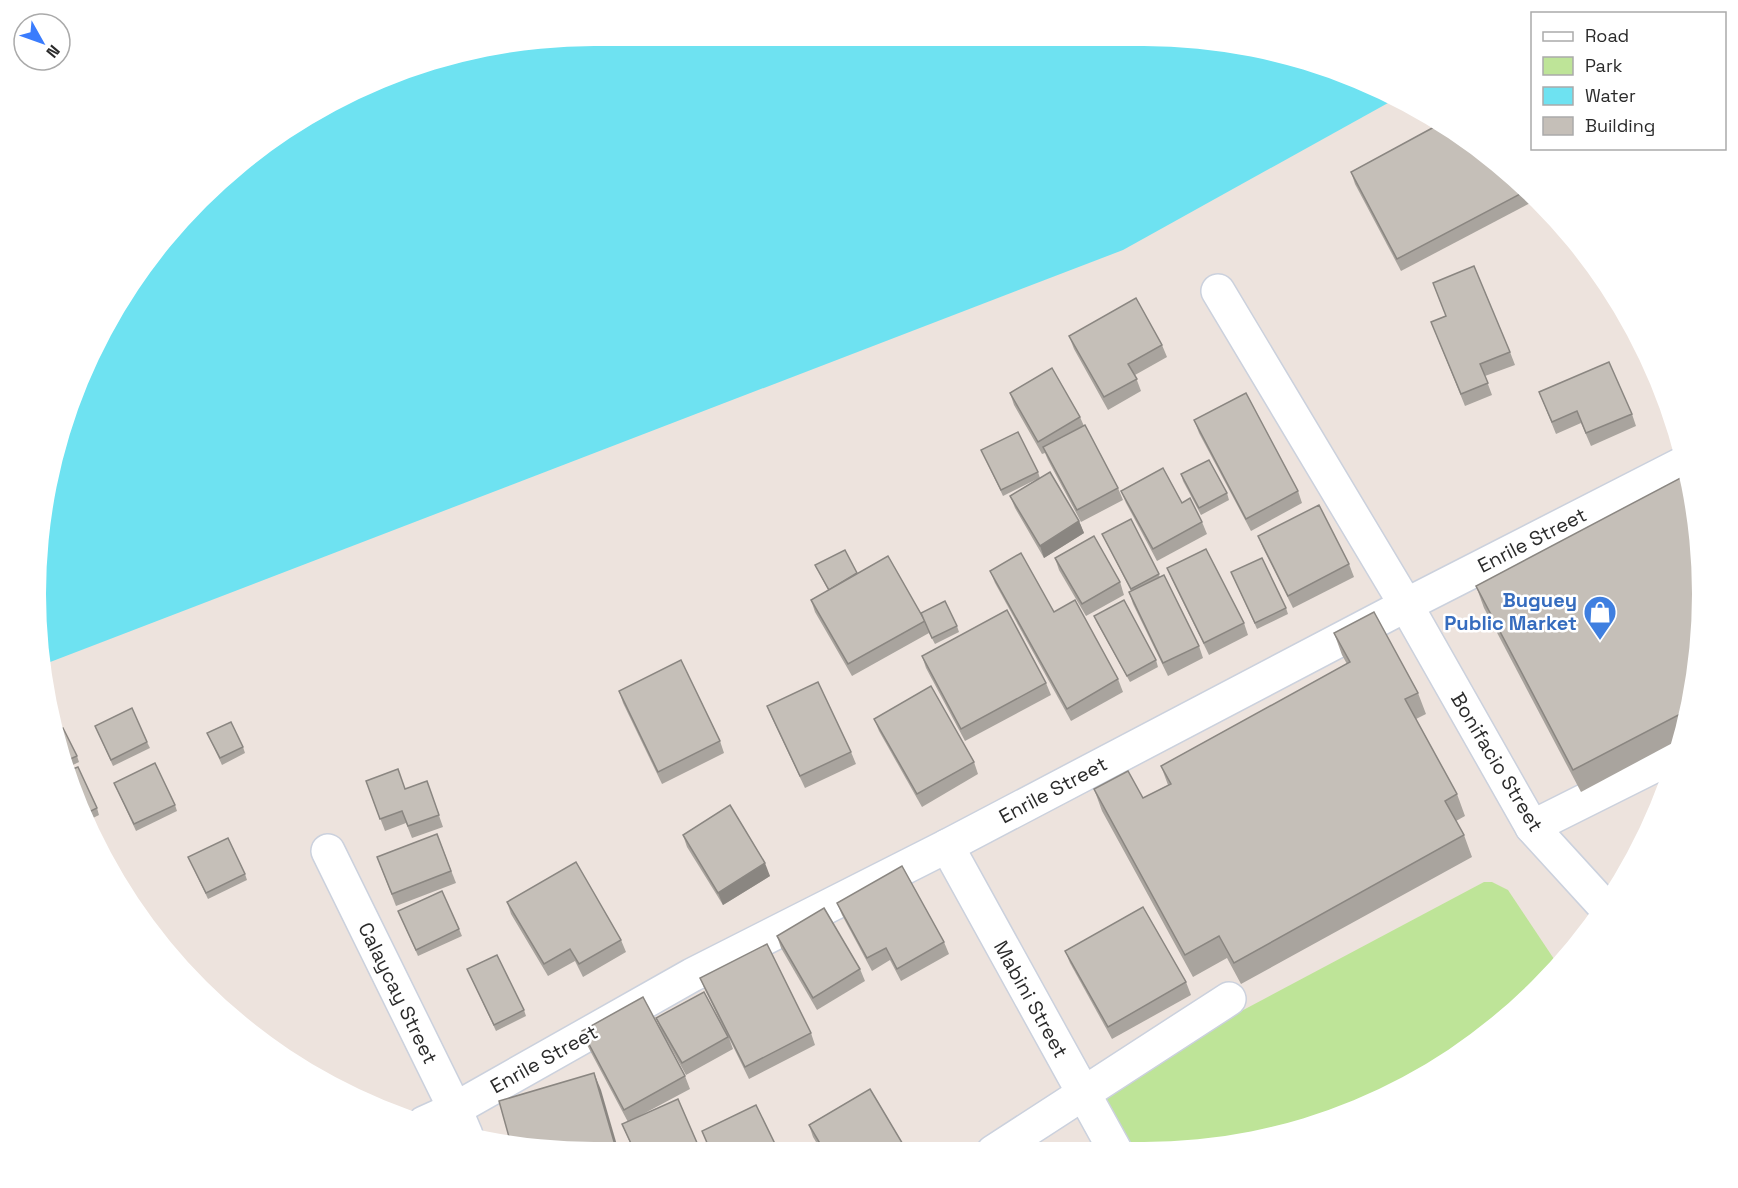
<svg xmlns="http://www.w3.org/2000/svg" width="1738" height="1188" viewBox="0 0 1738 1188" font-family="'Space Grotesk',sans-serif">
<rect width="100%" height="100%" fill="#ede3dd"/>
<!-- green -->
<path fill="#bee498" d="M1484,882H1492L1508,890L1558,965L1538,989L1391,1094L1253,1141L1144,1152H1126L1097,1094L1104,1084Z"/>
<!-- water -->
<path fill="#6ee2f1" d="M594,36H1144L1253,47L1391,94L1397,98L1123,250L45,664L41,522L79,380L174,226L284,130L449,55Z"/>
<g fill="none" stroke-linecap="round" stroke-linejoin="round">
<defs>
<g id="minor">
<path d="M1218,291L1406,605L1532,827L1605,907"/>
<path d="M1532,827L1676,755"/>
<path d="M947,846L1116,1152"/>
<path d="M328,851L455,1109L466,1135"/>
<path d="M424,1123L455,1109L692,975L947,846L1406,605L1684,463"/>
<path d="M993,1152L1229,999"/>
</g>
</defs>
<!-- minor casing -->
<use href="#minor" stroke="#cbd1dd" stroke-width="36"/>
<!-- minor -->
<use href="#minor" stroke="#fff" stroke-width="33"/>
</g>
<!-- wall -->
<g fill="#a9a49e">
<path d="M1436,126L1538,199L1401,271L1355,184L1351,172Z"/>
<path d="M1431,322L1510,352L1515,365L1485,376L1492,395L1465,406Z"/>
<path d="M1069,336L1162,345L1167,357L1135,375L1141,391L1108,410L1074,349Z"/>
<path d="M1539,392L1632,414L1636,426L1591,446L1581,423L1556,434Z"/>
<path d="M1010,393L1080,417L1084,426L1118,488L1123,500L1081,522L1048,460L1045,453L1042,454L1014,405Z"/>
<path d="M1194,420L1298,491L1302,503L1251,531L1199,433Z"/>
<path d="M981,450L1038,472L1040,478L1079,521L1084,533L1044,558L1015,508L1010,496L1037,479L1003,496Z"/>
<path d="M1181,474L1227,493L1229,500L1201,515L1183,481Z"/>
<path d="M1121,491L1182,503L1202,522L1207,534L1157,561L1126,503Z"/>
<path d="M1131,519L1160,577L1199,646L1203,658L1168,676L1133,604L1129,592L1131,591L1105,540L1102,534Z"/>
<path d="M1258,536L1349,564L1354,577L1293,608L1263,548Z"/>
<path d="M1055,558L1120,582L1124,595L1086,616L1059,570Z"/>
<path d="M815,565L857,573L921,614L957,626L959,632L935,644L928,631L929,633L852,676L815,612L811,600L828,590Z"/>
<path d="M1167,568L1244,623L1248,635L1209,655L1172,580Z"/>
<path d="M990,571L1054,612L1118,679L1123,692L1071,721L995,583Z"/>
<path d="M1231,572L1286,608L1288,614L1257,629Z"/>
<path d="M1476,586L1691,703L1680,739L1581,792L1484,608Z"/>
<path d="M1094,616L1156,660L1158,667L1130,682L1097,623Z"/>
<path d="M1334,633L1418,693L1426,714L1416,719L1457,794L1465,816L1456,821L1464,835L1472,857L1241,984L1227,958L1193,977L1102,811L1094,789L1143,798L1168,785L1161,766L1347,664L1342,655Z"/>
<path d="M922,656L1046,683L1051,695L965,741L926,668Z"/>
<path d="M619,691L720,741L724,753L662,784L623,703Z"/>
<path d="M767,706L851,752L856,764L805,788L772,718Z"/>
<path d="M874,719L974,762L978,774L922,807L879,731Z"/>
<path d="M95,726L147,742L150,748L113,766Z"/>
<path d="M57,732L77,756L79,762L69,767Z"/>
<path d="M207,733L243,747L245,753L222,765Z"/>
<path d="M70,770L97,808L99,815L87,821Z"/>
<path d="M366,781L405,789L427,781L443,827L412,838L406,823L385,831Z"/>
<path d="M114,783L175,805L177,811L136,831Z"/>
<path d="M437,834L456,883L396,906L377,857Z"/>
<path d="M683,835L770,876L723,905L687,847Z"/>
<path d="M188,857L245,874L247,880L208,899Z"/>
<path d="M507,902L621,940L626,952L583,977L575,961L548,976L511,914Z"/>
<path d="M837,903L944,942L949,954L901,981L890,960L872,971L842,915Z"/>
<path d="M398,911L459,929L462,936L418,956Z"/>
<path d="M777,936L860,969L865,981L817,1010L781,948Z"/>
<path d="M1065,951L1186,982L1191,995L1112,1039L1070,963Z"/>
<path d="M467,969L524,1010L526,1016L496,1031Z"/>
<path d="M700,978L811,1033L815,1045L749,1079L729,1038L733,1049L686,1075L661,1030L656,1018L727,1035L705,990Z"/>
<path d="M582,1031L685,1076L690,1089L630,1121L701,1152H634L622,1124L628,1122L586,1043Z"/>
<path d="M809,1125L904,1146L907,1152H822L813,1137Z"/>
</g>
<!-- shaded-wall -->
<g fill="#8a8681">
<path d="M1079,521L1084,533L1044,558L1040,546Z"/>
<path d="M765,863L770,876L723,905L718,893Z"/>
<path d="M594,1073L601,1090L619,1152H617Z"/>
</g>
<!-- building -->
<g fill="#c5bfb8" stroke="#8a8681" stroke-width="1.5">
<path d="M1436,126L1526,191L1397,259L1351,172Z"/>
<path d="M1474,266L1510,352L1480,364L1488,383L1461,394L1431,322L1446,316L1433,283Z"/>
<path d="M1136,298L1162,345L1128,364L1137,379L1104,397L1069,336Z"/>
<path d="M1609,362L1632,414L1586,433L1577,411L1552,422L1539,392Z"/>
<path d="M1052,368L1080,417L1038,442L1010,393Z"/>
<path d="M1246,393L1298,491L1246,519L1194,420Z"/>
<path d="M1085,425L1118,488L1077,510L1043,447Z"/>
<path d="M1018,432L1038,472L1001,490L981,450Z"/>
<path d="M1209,460L1227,493L1199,508L1181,474Z"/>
<path d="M1163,468L1182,503L1190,498L1202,522L1153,549L1121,491Z"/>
<path d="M1050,472L1079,521L1040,546L1010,496Z"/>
<path d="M1688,474L1691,485L1702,594L1691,703L1690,709L1573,770L1476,586Z"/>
<path d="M1319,505L1349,564L1288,596L1258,536Z"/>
<path d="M1131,519L1159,574L1131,589L1102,534Z"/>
<path d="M1094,536L1120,582L1082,604L1055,558Z"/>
<path d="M1206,549L1244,623L1204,643L1167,568Z"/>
<path d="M845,550L857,573L829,590L815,565Z"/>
<path d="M1021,553L1054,612L1075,600L1118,679L1067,709L990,571Z"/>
<path d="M888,556L925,621L848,664L811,600Z"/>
<path d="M1262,558L1286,608L1255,623L1231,572Z"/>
<path d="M1164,575L1199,646L1163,663L1129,592Z"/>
<path d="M1124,600L1156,660L1127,676L1094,616Z"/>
<path d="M945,601L957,626L932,638L921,613Z"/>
<path d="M1007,610L1046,683L961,729L922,656Z"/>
<path d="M1374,612L1418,693L1405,699L1457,794L1445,801L1464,835L1234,963L1219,936L1185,955L1094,789L1128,771L1143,798L1171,784L1161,766L1350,662L1334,633Z"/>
<path d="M681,660L720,741L658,772L619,691Z"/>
<path d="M818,682L851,752L800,776L767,706Z"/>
<path d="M931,686L974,762L917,794L874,719Z"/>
<path d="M132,708L147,742L111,760L95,726Z"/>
<path d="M231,722L243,747L220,758L207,733Z"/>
<path d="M63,728L77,756L66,761L57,732Z"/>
<path d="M155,763L175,805L134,824L114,783Z"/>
<path d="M78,767L97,808L85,814L70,770Z"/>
<path d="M398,769L405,789L427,781L439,815L408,826L402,811L380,819L366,781Z"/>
<path d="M730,805L765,863L718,893L683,835Z"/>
<path d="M437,834L451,871L392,894L377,857Z"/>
<path d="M228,838L245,874L206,893L188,857Z"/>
<path d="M576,862L621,940L579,964L570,949L544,964L507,902Z"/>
<path d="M902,866L944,942L897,969L886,948L867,958L837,903Z"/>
<path d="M442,891L459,929L416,950L398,911Z"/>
<path d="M1143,907L1186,982L1108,1027L1065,951Z"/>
<path d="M824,908L860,969L813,998L777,936Z"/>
<path d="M767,944L811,1033L745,1067L700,978Z"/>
<path d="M497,955L524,1010L494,1025L467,969Z"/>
<path d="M704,992L728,1037L682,1063L656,1018Z"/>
<path d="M643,997L685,1076L624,1110L582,1031Z"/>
<path d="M594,1073L617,1152H594L511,1144L499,1101Z"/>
<path d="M870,1089L904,1146L895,1152H825L809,1125Z"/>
<path d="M678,1099L701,1152H635L622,1124Z"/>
<path d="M756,1105L779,1152H711L702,1131Z"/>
</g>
<!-- icons -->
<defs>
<symbol id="shop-pin" viewBox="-11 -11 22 30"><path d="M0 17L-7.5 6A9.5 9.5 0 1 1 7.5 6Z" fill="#3f7fe0" stroke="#fff"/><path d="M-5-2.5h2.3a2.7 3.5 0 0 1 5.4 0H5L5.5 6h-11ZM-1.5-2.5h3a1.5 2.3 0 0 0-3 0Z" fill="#fff"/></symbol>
</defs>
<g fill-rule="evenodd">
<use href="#shop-pin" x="1581" y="593" width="38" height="52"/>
</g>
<g text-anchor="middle" stroke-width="5" stroke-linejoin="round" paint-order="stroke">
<!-- street labels -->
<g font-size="20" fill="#2b2b2b" stroke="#fff">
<text transform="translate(1532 540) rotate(-27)" y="7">Enrile Street</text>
<text transform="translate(1497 762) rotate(59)" y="7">Bonifacio Street</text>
<text transform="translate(1053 790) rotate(-28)" y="7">Enrile Street</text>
<text transform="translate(398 993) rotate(64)" y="7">Calaycay Street</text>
<text transform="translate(1031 999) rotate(61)" y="7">Mabini Street</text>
<text transform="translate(544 1059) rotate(-29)" y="7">Enrile Street</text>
</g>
<!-- shop labels -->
<g font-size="20" font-weight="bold" fill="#366cbe" stroke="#fff" text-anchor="end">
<text x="1577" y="607">Buguey<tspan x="1577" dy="23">Public Market</tspan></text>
</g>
</g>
<!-- crop -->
<path d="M0 0H1738V1188H0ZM594 46H1144A548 548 0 0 1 1692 594V594A548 548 0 0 1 1144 1142H594A548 548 0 0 1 46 594V594A548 548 0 0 1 594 46Z" fill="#fff" fill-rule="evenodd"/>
<!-- legend -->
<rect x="1531" y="12" width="195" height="138" fill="#ffffff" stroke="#aaaaaa" stroke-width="1.5"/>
<rect x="1543" y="32" width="30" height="9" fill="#ffffff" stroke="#aaaaaa" stroke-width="1.5"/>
<text x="1585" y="42" font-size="18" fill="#2b2b2b">Road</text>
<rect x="1543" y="57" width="30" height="18" fill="#bee498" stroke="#aaaaaa" stroke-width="1.5"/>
<text x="1585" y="72" font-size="18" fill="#2b2b2b">Park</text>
<rect x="1543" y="87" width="30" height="18" fill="#6ee2f1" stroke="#aaaaaa" stroke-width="1.5"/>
<text x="1585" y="102" font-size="18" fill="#2b2b2b">Water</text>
<rect x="1543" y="117" width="30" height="18" fill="#c5bfb8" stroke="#aaaaaa" stroke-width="1.5"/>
<text x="1585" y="132" font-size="18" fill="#2b2b2b">Building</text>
<!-- north arrow -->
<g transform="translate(42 42) rotate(130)"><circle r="28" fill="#ffffff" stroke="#aaaaaa" stroke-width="1.5"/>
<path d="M0-4.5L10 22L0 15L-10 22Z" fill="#3a7cfd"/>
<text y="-9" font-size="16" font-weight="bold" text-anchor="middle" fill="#2b2b2b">N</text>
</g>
</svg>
